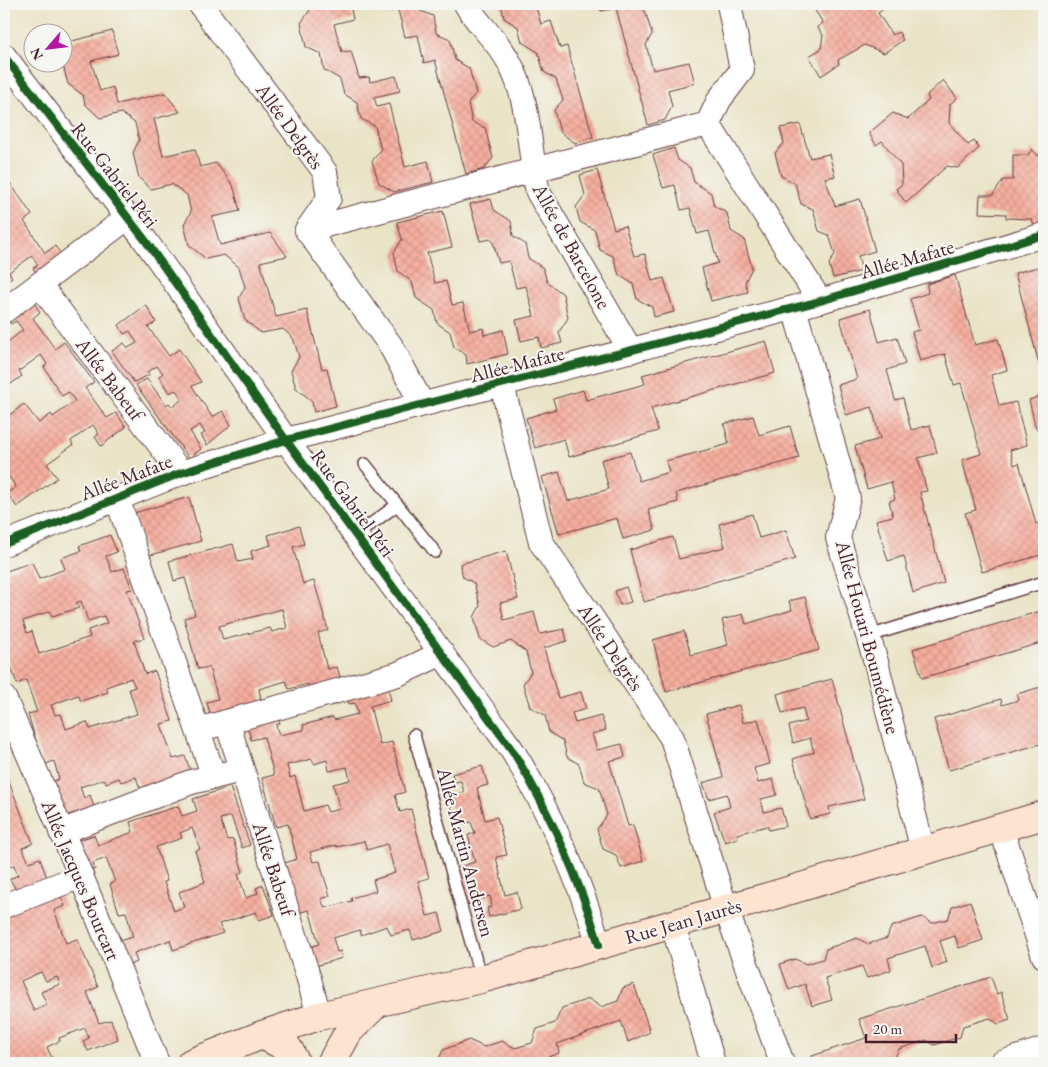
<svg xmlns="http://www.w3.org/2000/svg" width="1048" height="1067" viewBox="0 0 1048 1067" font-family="'EB Garamond',serif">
<defs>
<pattern id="building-cross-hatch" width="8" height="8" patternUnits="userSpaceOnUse" patternTransform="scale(1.25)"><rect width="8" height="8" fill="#f6af9f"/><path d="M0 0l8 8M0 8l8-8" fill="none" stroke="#d49689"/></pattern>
</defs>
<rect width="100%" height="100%" fill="#f6f6f2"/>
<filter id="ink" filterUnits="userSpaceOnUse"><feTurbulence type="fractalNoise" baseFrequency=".02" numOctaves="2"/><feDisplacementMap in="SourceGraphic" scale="10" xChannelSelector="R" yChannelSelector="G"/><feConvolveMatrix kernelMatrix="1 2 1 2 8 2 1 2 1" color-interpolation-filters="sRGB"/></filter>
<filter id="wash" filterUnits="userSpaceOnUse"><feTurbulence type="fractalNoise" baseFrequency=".0096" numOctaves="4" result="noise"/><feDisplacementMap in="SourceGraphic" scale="20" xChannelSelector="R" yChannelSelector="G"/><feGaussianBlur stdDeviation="1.12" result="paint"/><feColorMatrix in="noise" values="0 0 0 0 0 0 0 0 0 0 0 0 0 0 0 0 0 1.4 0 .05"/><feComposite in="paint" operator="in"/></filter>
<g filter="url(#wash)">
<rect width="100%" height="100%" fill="#eae4c7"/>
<g id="blocks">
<!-- building -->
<g fill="url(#building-cross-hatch)" fill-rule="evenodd">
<path d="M308,4H350L353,19L334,24L342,52L351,51L359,78L369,77L370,82L396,76L400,91L374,97L377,107L389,104L405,167L428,161L433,182L394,192L379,183L372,161L381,150L375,126L361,119L357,102L344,94L340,79L324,70L321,54L306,47L301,23L310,10Z"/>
<path d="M384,4H415L416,9L433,16L436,33L450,39L455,60L469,68L476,93L468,103L472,122L485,128L493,158L484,169L466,174L435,60L424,63L418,35L405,37L398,10L386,12Z"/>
<path d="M501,4H535L541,24L551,21L560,48L567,46L593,137L575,143L560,132L554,110L563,100L556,79L544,72L538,52L522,42L518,27L504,18Z"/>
<path d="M599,4H633L645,11L652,34L646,45L653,70L689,62L695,83L668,90L672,106L665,120L648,125L616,8L601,11Z"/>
<path d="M811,4H882L885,8L878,13L892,35L899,32L903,40L884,53L865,45L838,60L839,64L821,76L809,56L821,49L823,35L817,27L823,23Z"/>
<path d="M112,31L118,54L91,61L100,91L113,87L117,104L165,93L180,112L154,119L163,156L195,149L200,167L216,163L233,185L240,211L212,217L220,245L270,233L287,256L260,262L276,317L307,310L322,369L327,368L336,406L314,412L312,401L296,388L291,371L299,357L293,338L283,329L261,333L245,320L239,298L245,287L239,267L224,255L206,259L189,245L184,224L191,212L187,195L172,184L151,189L139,178L133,153L139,140L135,123L121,113L100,118L85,104L83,95L68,84L62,62V56L68,42Z"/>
<path d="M943,80L957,98L950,104L949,123L968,145L974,141L979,148L958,168L947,166L906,203L896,189L902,184L901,165L882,141L876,145L869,133L893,113L908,119L929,100L927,95Z"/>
<path d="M800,124L810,158L829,154L835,176L825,178L835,206L860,199L875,251L858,256L862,271L833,278L829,264L835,254L829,235L819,231L813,209L801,204L795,183L781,176L775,153L784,143L780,128Z"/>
<path d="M674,148L678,160L690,168L694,182L711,193L714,206L727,213L731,231L744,239L752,268L745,282L748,292L711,301L702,268L718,263L709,231L697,234L690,208L681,210L675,185L663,188L653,155Z"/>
<path d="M1032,149L1037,155L1044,156V220L1036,228L1031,219L1006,218V214L979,213L980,195H993L1003,180H1013V155H1028Z"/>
<path d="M597,170L614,229L625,226L634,256L645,254L652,281L664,278L674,312L654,317L652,307L637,299L633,284L619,275L613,256L600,250L595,230L580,222L576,207L585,195L580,175Z"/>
<path d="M4,174L32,215L24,221L45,253L55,246L64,258L38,276L33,268L38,265L32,256L9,272L12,277L4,283Z"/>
<path d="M491,199L494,210L511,221L513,236L525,244L528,258L543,268L547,282L563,294L568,318L559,332L562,343L541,348L539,337L521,341L516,320L534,316L526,286L516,288L509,261L499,263L492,239L480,241L470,204Z"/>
<path d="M443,211L452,247L427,253L435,283L446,281L452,305L463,303L470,331L483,328L484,335L503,330L508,354L467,364L466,355L454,347L450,332L437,323L434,310L416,298L412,282L398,271L394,253L402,239L397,222Z"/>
<path d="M1042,266L1044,272V363L1039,364L1015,273Z"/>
<path d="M955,275L975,345L998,339L1007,370L991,375L999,406L1016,402L1027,445L1010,450L1014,465L1019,463L1036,524L1044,522V554L982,572L965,513L976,510L962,460L981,454L961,383L954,385L945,354L920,361L912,332L919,330L910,299L928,293L927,284Z"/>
<path d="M31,298L40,312L33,318L55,349L64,342L94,382L85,388L107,418L116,413L126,427L101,446L95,437L99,434L93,425L71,441L73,445L47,464L57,478L17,507L7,493L16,487L4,469V419L24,404L39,423L51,414L53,417L75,401L69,392L62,396L44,367L47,364L41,355L19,371L22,376L4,389V345L23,330L16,321L11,324L6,317Z"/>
<path d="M146,305L156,322L148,327L169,356L179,349L201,382L192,386L212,417L223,411L231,425L207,445L201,435L205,433L200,425L190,431L201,449L189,458L136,385L147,379L166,405L169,403L173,407L182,399L176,390L169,393L159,376L163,373L157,366L147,372L149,375L134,382L112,351L124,343L128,348L137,343L130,331L124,334L119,325Z"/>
<path d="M870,309L879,342L897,337L905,364L887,370L895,400L903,398L911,430L930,425L937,453L918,458L927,491L920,492L944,583L913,593L904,556L888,561L876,520L893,516L889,501L895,499L891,482L867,489L855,446L880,439L872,407L846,415L838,385L857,379L840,318Z"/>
<path d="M766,341L775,373L651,408L658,431L569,457L564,439L535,448L526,418L556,409L553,399L583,390L586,400L645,384L642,375Z"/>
<path d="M1044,395V426L1036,429L1029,400Z"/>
<path d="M753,416L759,435L790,426L799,458L676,493L678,502L648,510L655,530L623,539L617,518L559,534L542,477L559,472L568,501L609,489L601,460L630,452L639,481L669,472L666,461L729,444L724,424Z"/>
<path d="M189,497L201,541L147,556L134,513Z"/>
<path d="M752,514L759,538L786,530L795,559L644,602L630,550L673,537L679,559L725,547L719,524Z"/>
<path d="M299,526L304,544L293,547L303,584L314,581L328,630L318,633L327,669L337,667L342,683L311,692L308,684L289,689L286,681L259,689L262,705L211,719L207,702L218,699L209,667L198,669L184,618L195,615L190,595L185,578L174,581L169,561L233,544L238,562L253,559L251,551L271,545L268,535ZM282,609L287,628L272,632L270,628L223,640L219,626Z"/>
<path d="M110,535L117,552L106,556L112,572L124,568L132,589L127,590L144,638L134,641L145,674L155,671L172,721L161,724L173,759L185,756L192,775L141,791L136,777L121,782L119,778L106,783L105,779L80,787L84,798L90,795L94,807L62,817L50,783L59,779L54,761L43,765L28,714L37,712L26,680L17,684L4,647V634L9,632L4,617V572L32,562L39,579L65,569L61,558L81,551L79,546ZM81,601L88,621L104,616L107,623L88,630L90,637L39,654L32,631L27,633L23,621L50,611L52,616L79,608L76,603ZM131,678L135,687L129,689L137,714L90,729L87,722L66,729L61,714L55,715L51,705L78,695L81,701L108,692L106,687Z"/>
<path d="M506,551L518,599L500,603L504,620L534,612L540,634L564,629L567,641L544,648L558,698L581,692L586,709L572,713L575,723L601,716L606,730L592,734L597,750L622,744L625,757L609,761L628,826L633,825L643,861L621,868L616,855L603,849L597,829L607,815L599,788L584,782L579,764L567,757L563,741L549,732L545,715L530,707L523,684L531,672L526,652L511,641L493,647L480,639L474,617L480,606L474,583L463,577L460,564Z"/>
<path d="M626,587L631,602L620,605L615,591Z"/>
<path d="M805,597L819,650L666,692L653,640L684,631L691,655L728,645L722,620L743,614L746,624L792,610L789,601Z"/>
<path d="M1044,610V642L922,678L913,649Z"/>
<path d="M832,679L864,799L829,807L830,814L810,819L793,759L814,752L810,738L793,743L789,726L806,721L803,708L782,713L777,694Z"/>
<path d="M387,685L391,700L370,706L380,745L392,742L405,792L395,795L400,812L411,809L415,825L429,878L418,881L427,916L439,913L444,931L413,940L410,930L391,935L387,926L361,935L360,930L333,938L337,952L341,951L342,958L312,967L307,948L319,944L309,910L297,913L285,863L297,859L288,824L276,827L262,778L274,775L264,737L251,740L247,724L278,716L280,723L276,725L279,735L304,730L303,725L333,717L334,720L358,714L355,703L349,704L347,697ZM312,759L314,764L327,760L329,771L347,767L350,780L333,784L340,809L328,812L325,805L304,811L295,776L290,778L287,765ZM364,841L367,850L387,844L395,873L373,880L376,891L351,898L352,901L325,908L321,899L330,896L323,873L320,861L313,862L310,852L336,845L337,847Z"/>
<path d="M1044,686V743L949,770L934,719L1001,699L1002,705L1019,700L1017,694Z"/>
<path d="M739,705L743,723L758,719L770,764L754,768L758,783L773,779L777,795L761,799L764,812L781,808L786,826L769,830L767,826L737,834L738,838L725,842L714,812L730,807L727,794L709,799L703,783L723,777L706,714Z"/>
<path d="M482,766L488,785L477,788L485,820L497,817L507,855L496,857L505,895L517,892L521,909L489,917L487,908L492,907L490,896L475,899L476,903L466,905L456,868L475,862L468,835L475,833L471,822L455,825L449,797L464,792L461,781L454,782L452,774Z"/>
<path d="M7,777L33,843L22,848L29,862L40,858L47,878L16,890L10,879L18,875L14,865L4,869V778Z"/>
<path d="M230,787L250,845L242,848L231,816L220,819L227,840L233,839L243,872L238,874L246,898L258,893L256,888L263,885L274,915L259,920L256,912L219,924L223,933L173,950L170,940L151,947L134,953L137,962L120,968L109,937L118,934L122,940L133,937L126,912L119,913L110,884L115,882L106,858L93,863L95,869L87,872L76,841L94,835L98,845L133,832L130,822L178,806L182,816L197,811L193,799ZM192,828L200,849L195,851L205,882L179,892L184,907L174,911L164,882L167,881L156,847L182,838L180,833Z"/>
<path d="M57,889L65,906L54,910L66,943L77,939L98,987L87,992L99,1023L111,1020L118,1039L88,1051L83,1041L89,1038L85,1028L59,1038L60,1041L47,1047L54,1063H4V911ZM41,972L46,981L57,977L60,984L41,992L47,1005L34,1011L21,981Z"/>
<path d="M970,901L983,940L959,948L955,936L940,941L947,962L932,968L925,946L888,958L891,970L867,978L862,966L825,978L832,1000L812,1006L805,984L789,990L780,964L795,959L806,964L823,959L826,949L857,938L868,944L887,938L891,927L922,917L932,923L948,919L952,907Z"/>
<path d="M991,977L997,994L1001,992L1010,1020L998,1024L990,1018L963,1026L960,1037L934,1045L927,1040L899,1049L894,1059L882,1063H867L864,1061L856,1063H815L812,1056L866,1038L859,1019Z"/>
<path d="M634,984L650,1032L628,1042L621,1021L557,1044L559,1053L531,1063H437L443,1050L469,1040L484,1047L502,1041L515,1048L532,1043L537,1029L555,1023L562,1008L589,999L601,1007L618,1001L623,988Z"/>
</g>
</g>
</g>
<g filter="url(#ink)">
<use href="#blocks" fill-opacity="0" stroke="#623d42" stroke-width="1"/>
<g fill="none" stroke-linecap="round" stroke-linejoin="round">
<defs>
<g id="lane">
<path d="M365,464L435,552"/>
<path d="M356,535L397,505"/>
<path d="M869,636L1044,582"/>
<path d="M414,735L481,979"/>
</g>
<g id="street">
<path d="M200,4L325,172L329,198L307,230L391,346L422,404"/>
<path d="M466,4C478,25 499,42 509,62C531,102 528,149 538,192L631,351"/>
<path d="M729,4L742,70L719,100L708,124L820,301"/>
<path d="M4,56L145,240L286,440L512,750C548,809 579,878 599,945"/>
<path d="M307,230L708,124"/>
<path d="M40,285L181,473"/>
<path d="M794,308L848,498L838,538L876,662L923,851"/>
<path d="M4,311L127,218"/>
<path d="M502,385L541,542L672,738L726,909L782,1063"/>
<path d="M117,498L214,777"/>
<path d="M4,544L181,473L286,440L820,301L1044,235"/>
<path d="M4,698L81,876L157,1063"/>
<path d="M227,722L309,979L319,1016"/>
<path d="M212,726L398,674L442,653"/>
<path d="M1001,828L1044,956"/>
<path d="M61,832L191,782L229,773"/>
<path d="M4,906L81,876"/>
<path d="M673,925L713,1063"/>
<path d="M1002,1063L1044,1049"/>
</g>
<g id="secondary">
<path d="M262,1035L288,1048L296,1063"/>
<path d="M191,1063L262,1035L319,1016L481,979L757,900L1044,815"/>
<path d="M331,1063L349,1031L376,1004"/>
</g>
</defs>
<!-- lane casing -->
<use href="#lane" stroke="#623d42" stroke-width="14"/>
<!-- street casing -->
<use href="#street" stroke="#623d42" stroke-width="26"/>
<!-- secondary casing -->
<use href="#secondary" stroke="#623d42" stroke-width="30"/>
<!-- lane -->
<use href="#lane" stroke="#fff" stroke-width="11"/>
<!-- street -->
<use href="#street" stroke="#fff" stroke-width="24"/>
<!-- secondary -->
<use href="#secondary" stroke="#fde4d1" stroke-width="28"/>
<defs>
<g id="cycleway">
<path d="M4,56L145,240L286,440L512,750C548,809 579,878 599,945"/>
<path d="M4,544L181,473L286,440L820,301L1044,235"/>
</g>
</defs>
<!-- cycleway casing -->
<use href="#cycleway" stroke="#f6f6f2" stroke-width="11"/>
<!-- cycleway -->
<use href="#cycleway" stroke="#1b5e20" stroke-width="8"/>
</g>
</g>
<g text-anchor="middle" stroke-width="4" stroke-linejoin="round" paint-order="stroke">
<!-- street labels -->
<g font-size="20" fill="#4a1f2b" stroke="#f6f6f2">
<text transform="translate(290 126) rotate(54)" y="7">Allée Delgrès</text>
<text transform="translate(115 175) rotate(52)" y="7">Rue Gabriel Péri</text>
<text transform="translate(572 246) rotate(61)" y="7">Allée de Barcelone</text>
<text transform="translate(907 259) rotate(-16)" y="7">Allée Mafate</text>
<text transform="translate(517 364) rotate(-14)" y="7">Allée Mafate</text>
<text transform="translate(110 379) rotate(53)" y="7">Allée Babeuf</text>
<text transform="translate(126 477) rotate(-21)" y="7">Allée Mafate</text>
<text transform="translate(353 503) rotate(54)" y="7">Rue Gabriel Péri</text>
<text transform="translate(868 637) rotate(75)" y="7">Allée Houari Boumédiène</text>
<text transform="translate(611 647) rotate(56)" y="7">Allée Delgrès</text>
<text transform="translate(466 852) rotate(75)" y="7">Allée Martin Andersen</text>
<text transform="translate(274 869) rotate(72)" y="7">Allée Babeuf</text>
<text transform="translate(81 880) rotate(67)" y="7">Allée Jacques Bourcart</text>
<text transform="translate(683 921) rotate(-16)" y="7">Rue Jean Jaurès</text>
</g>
</g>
<!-- margin -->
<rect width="1048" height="1067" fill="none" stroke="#f6f6f2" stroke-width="20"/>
<!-- north arrow -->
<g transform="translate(48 48) rotate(242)"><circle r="24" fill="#f6f6f2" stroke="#b1a0a2"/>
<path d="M0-4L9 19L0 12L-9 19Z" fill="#b5179e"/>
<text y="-8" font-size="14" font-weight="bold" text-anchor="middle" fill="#4a1f2b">N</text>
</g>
<!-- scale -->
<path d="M866 1034v8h90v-8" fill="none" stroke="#4a1f2b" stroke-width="2.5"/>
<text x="873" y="1034" font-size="15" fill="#4a1f2b" stroke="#f6f6f2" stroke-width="4" paint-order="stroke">20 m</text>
</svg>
